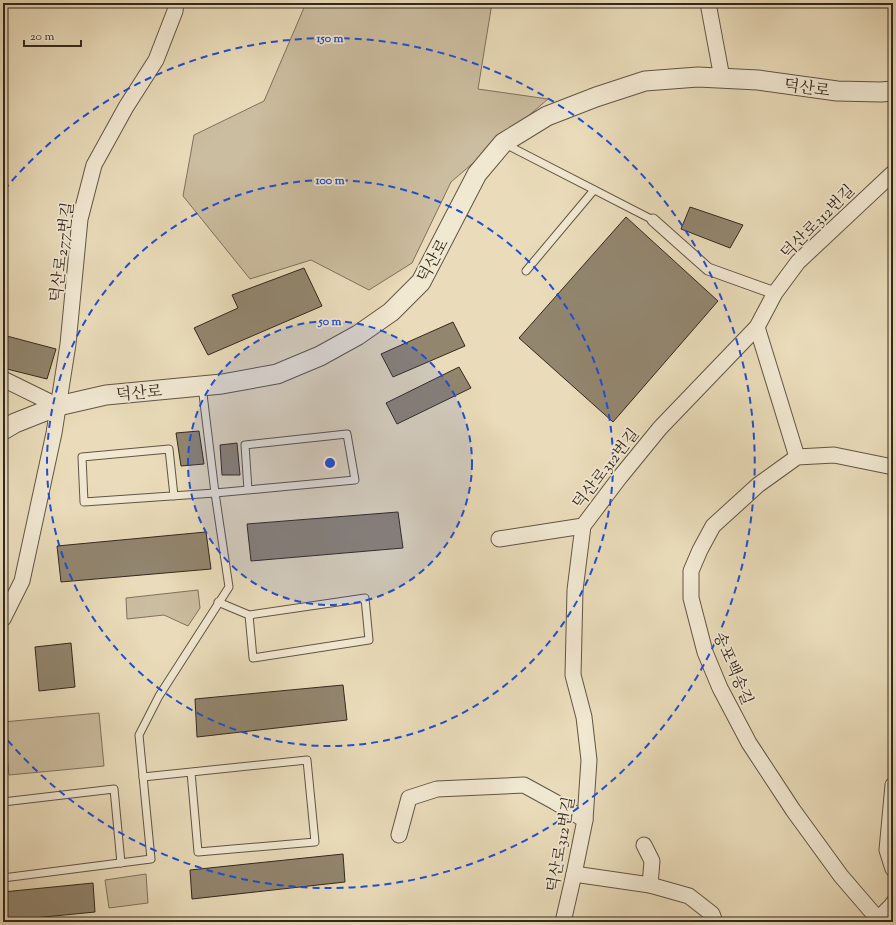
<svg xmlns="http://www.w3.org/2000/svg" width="896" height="925" viewBox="0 0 896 925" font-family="'Sorts Mill Goudy','Noto Serif KR',serif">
<rect width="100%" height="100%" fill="#eadcba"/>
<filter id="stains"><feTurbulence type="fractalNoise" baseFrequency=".005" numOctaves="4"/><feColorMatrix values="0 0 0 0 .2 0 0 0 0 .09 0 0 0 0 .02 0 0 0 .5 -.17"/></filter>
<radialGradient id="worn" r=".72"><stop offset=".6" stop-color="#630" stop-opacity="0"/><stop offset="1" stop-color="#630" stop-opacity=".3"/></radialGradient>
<!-- green -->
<g fill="#cbbd9f" stroke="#7e725e">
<path d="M306,3H492L478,89L548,99L451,182L412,263L369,290L311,260L250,279L183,196L194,135L264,101Z"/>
<path d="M198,590L200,608L188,626L164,615L127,619L126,598Z"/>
<path d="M99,713L104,766L9,775L3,722Z"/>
<path d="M146,874L148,903L109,908L105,880Z"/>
</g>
<!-- building -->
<g fill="#92866f" stroke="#32281e">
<path d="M690,207L743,225L730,248L681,229Z"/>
<path d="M626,217L718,301L613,422L519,338Z"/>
<path d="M304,268L322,306L208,355L194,328L238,308L232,295Z"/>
<path d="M453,322L465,346L393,377L381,354Z"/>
<path d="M3,335L56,349L47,379L3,368Z"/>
<path d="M459,367L471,388L397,424L386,403Z"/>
<path d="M199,431L204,464L181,466L176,433Z"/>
<path d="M237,443L240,475H222L220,445Z"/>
<path d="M398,512L403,548L251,561L247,524Z"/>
<path d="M206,532L211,569L61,582L57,546Z"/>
<path d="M71,643L75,687L39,691L35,647Z"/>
<path d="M343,685L347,720L197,737L195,699Z"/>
<path d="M343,854L345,882L192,899L190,870Z"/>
<path d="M93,883L95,912L3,921V892Z"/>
</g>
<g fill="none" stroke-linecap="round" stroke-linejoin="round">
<defs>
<g id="service">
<path d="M505,144L653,220"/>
<path d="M526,271L594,190"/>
<path d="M174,496L169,449L82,457L84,502C128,499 171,496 215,493C262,489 308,484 355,480L347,434L245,445L248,490"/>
<path d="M218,602L249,615L365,598L369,640L253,658L249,615"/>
<path d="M143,777L307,760L315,842L198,852L191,772"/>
<path d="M3,802L114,789L121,863"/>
<path d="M3,878L151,859L139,735L159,696L229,587L215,493L202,386"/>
</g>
<path id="pedestrian" d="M653,220L708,269L775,293"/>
<g id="minor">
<path d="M708,3L722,78"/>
<path d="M757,327L797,457"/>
<path d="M3,379L58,406"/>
<path d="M499,539L583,526"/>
<path d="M3,619L22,581L54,433L68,344L80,219L94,165L126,107L156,60L175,11L176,3"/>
<path d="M893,785L887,850L893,869"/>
<path d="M399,835L409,798L437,789L524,785L555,802L585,820"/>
<path d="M644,845L652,861L650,885"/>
<path d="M574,874L650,885L689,896L712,914L715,922"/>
<path d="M878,919L892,905L893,903"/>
<path d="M563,922L574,874L585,820L589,760L584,717L573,675L575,590L583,526L620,477L660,428L757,327L775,293L798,262L893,173"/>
<path d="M879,922L878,919L841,876L793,810L749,743L720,688L705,652L691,598V571L700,550L713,526L758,485L797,457L834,455L893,467"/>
</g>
<path id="tertiary" d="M3,430L15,423L58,406L106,395L222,384L277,374L320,356L358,335L391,312L421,282L477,174L503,143L547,116L596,97L645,81L698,77L758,80L837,91L881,92L893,91"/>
</defs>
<!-- service casing -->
<use href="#service" stroke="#605545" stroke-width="9"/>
<!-- pedestrian casing -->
<use href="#pedestrian" stroke="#605545" stroke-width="13"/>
<!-- minor casing -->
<use href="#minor" stroke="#605545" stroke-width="17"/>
<!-- tertiary casing -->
<use href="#tertiary" stroke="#605545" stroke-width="21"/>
<!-- service -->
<use href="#service" stroke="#f1e8d2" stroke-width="7"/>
<!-- pedestrian -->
<use href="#pedestrian" stroke="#f1e8d2" stroke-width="11"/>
<!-- minor -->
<use href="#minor" stroke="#f1e8d2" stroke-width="15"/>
<!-- tertiary -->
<use href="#tertiary" stroke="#f1e8d2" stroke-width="19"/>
</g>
<!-- distance rings -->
<circle cx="330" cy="463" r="142" fill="#1d4ed8" fill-opacity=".12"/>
<g fill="none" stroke="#1d4ed8" stroke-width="2" stroke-dasharray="7 5">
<circle cx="330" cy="463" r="142"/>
<circle cx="330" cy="463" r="283"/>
<path d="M4 190A425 425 0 1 1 4 736"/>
</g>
<g text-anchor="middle" stroke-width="3.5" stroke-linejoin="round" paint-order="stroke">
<!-- street labels -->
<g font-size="16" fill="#32281e" stroke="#f1e8d2">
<text transform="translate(807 87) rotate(8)" y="6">덕산로</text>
<text transform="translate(817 221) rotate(-45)" y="6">덕산로312번길</text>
<text transform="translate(61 252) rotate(-83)" y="6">덕산로277번길</text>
<text transform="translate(432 260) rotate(-61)" y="6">덕산로</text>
<text transform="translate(139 392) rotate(-5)" y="6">덕산로</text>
<text transform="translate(605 468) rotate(-52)" y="6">덕산로312번길</text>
<text transform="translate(734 668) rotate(67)" y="6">송포백송길</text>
<text transform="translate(560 844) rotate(-80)" y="6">덕산로312번길</text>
</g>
</g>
<circle cx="330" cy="463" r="6" fill="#1d4ed8" stroke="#f1e8d2" stroke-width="2"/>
<g font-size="12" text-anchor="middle" font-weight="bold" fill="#1d4ed8" stroke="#f1e8d2" stroke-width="3.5" stroke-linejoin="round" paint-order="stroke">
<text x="330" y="42">150 m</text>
<text x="330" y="184">100 m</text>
<text x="330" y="325">50 m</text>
</g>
<!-- margin -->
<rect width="896" height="925" fill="none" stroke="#eadcba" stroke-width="16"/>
<rect x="4" y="4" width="888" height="917" fill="none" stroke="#32281e" stroke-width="2"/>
<rect x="8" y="8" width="880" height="909" fill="none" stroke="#32281e"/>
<!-- scale -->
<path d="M24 40v6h57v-6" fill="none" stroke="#32281e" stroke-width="2"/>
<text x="30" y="40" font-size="12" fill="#32281e" stroke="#f1e8d2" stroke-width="3" paint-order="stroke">20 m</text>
<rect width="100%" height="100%" filter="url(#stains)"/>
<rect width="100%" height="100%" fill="url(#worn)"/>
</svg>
